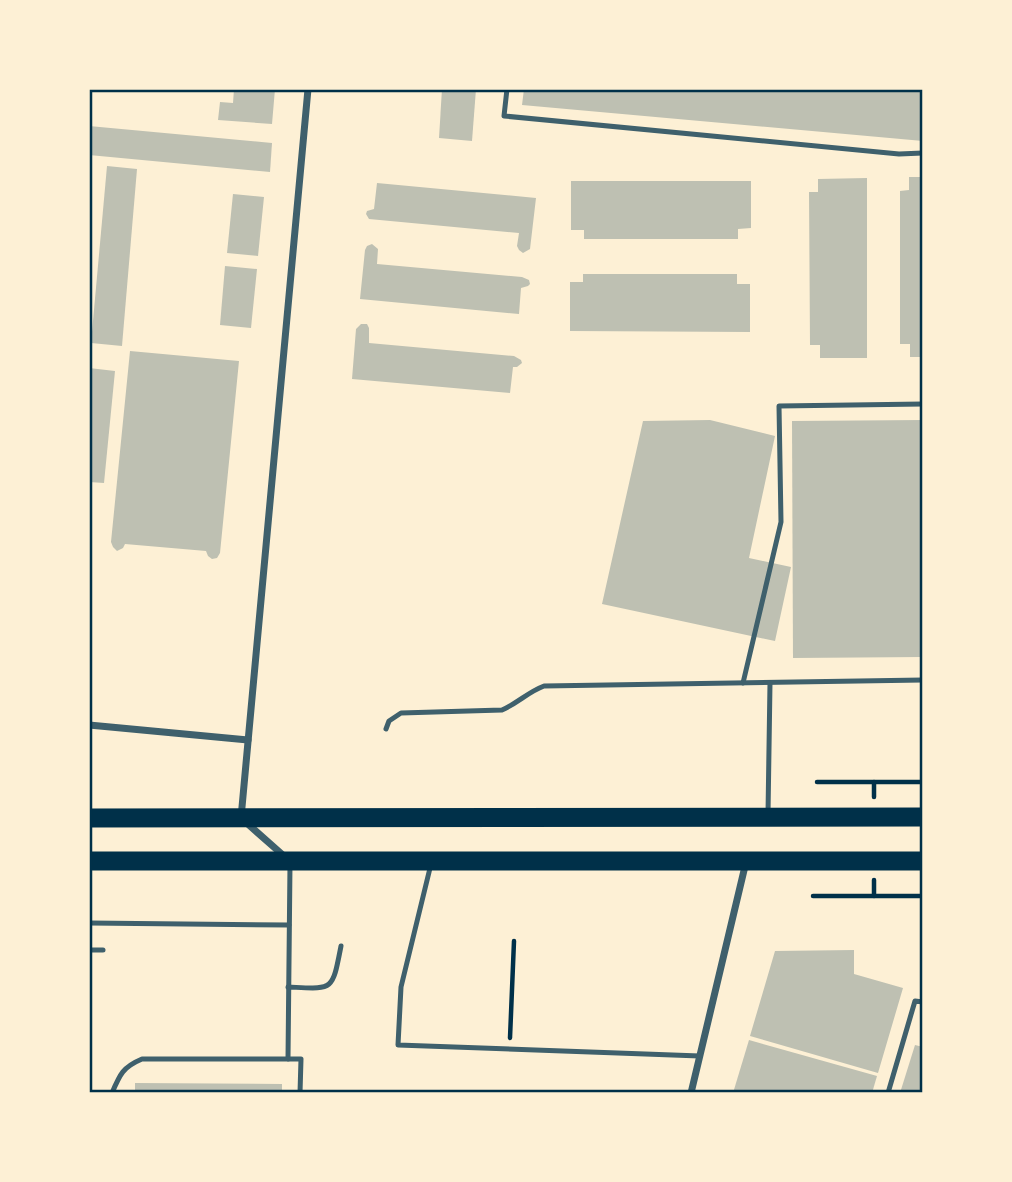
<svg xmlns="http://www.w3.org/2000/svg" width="1012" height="1182" viewBox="0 0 1012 1182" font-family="Barlow,sans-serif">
<rect width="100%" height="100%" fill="#fdf0d5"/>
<!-- building -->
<g fill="#bec0b2">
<path d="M234,89H275L272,124L218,120L220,102L233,103Z"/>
<path d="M442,89H476L472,141L439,138Z"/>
<path d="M524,89H923V141L522,105Z"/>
<path d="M89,126L272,143L270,172L89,155Z"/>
<path d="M107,166L137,169L122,346L91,343Z"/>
<path d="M909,177H923V357H910V344H900V191L909,190Z"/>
<path d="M867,178V358H820V345H810L809,192H818V179Z"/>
<path d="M571,181H751V228L738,229V239H584V230H571Z"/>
<path d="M377,183L536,198L530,249L523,253L519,250L517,246L519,233L369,219L366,214L367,211L374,209Z"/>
<path d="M233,194L264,197L258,256L227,253Z"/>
<path d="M372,244L378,249L377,264L522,277L529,280L530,284L528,286L521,288L519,314L360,299L365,250L367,246Z"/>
<path d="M225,266L257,269L251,328L220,325Z"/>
<path d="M583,274H737V284H750V332L570,331V282H583Z"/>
<path d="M361,324H367L369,328V343L514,356L521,360L522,363L517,367H513L510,393L352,379L356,329Z"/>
<path d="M130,351L239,361L220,553L217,558L212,559L208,556L206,551L125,544L123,548L117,551L113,547L111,542Z"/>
<path d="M89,368L115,371L104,483L89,482Z"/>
<path d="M710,420L775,436L749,558L791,567L775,641L602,604L643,421Z"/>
<path d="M923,420V657L793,658L792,421Z"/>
<path d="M854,950V974L903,988L878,1073L750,1036L775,951Z"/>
<path d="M749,1040L877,1076L872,1093H733Z"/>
<path d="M915,1045L923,1047V1093H900Z"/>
<path d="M135,1083L282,1084V1093H135Z"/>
</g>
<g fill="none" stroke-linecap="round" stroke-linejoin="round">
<!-- path -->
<g stroke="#003049" stroke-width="4.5">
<path d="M817,782H923"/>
<path d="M874,782V797"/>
<path d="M874,880V896"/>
<path d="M813,896H923"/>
<path d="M510,1038L514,941"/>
</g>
<!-- service -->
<g stroke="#3f606c" stroke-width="5">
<path d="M507,89L504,116L899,154L923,153"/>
<path d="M743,683L781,522L779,406L923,404"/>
<path d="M386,729L389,721L401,713L502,710C518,703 528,692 544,686L923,680"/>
<path d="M768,814L770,683"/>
<path d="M290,864L288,1059H301L300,1093"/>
<path d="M431,864L401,987L398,1045L700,1056"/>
<path d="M89,923L289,925"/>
<path d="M89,950H103"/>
<path d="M288,987C334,989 332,992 341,946"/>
<path d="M112,1093C120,1074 123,1067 142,1059H288"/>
<path d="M888,1093L915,1001L923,1002"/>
</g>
<!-- minor -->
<g stroke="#3f606c" stroke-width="7">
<path d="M89,725L248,740"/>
<path d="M284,856L241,818L308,89"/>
<path d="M691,1093L746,862"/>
</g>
<!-- trunk -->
<g stroke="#003049" stroke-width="19">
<path d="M89,818L923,817"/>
<path d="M89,861H923"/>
</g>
</g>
<!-- border -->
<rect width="1012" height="1182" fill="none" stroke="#fdf0d5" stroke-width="182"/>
<rect x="91" y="91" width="830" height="1000" fill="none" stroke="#003049" stroke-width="2.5"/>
</svg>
